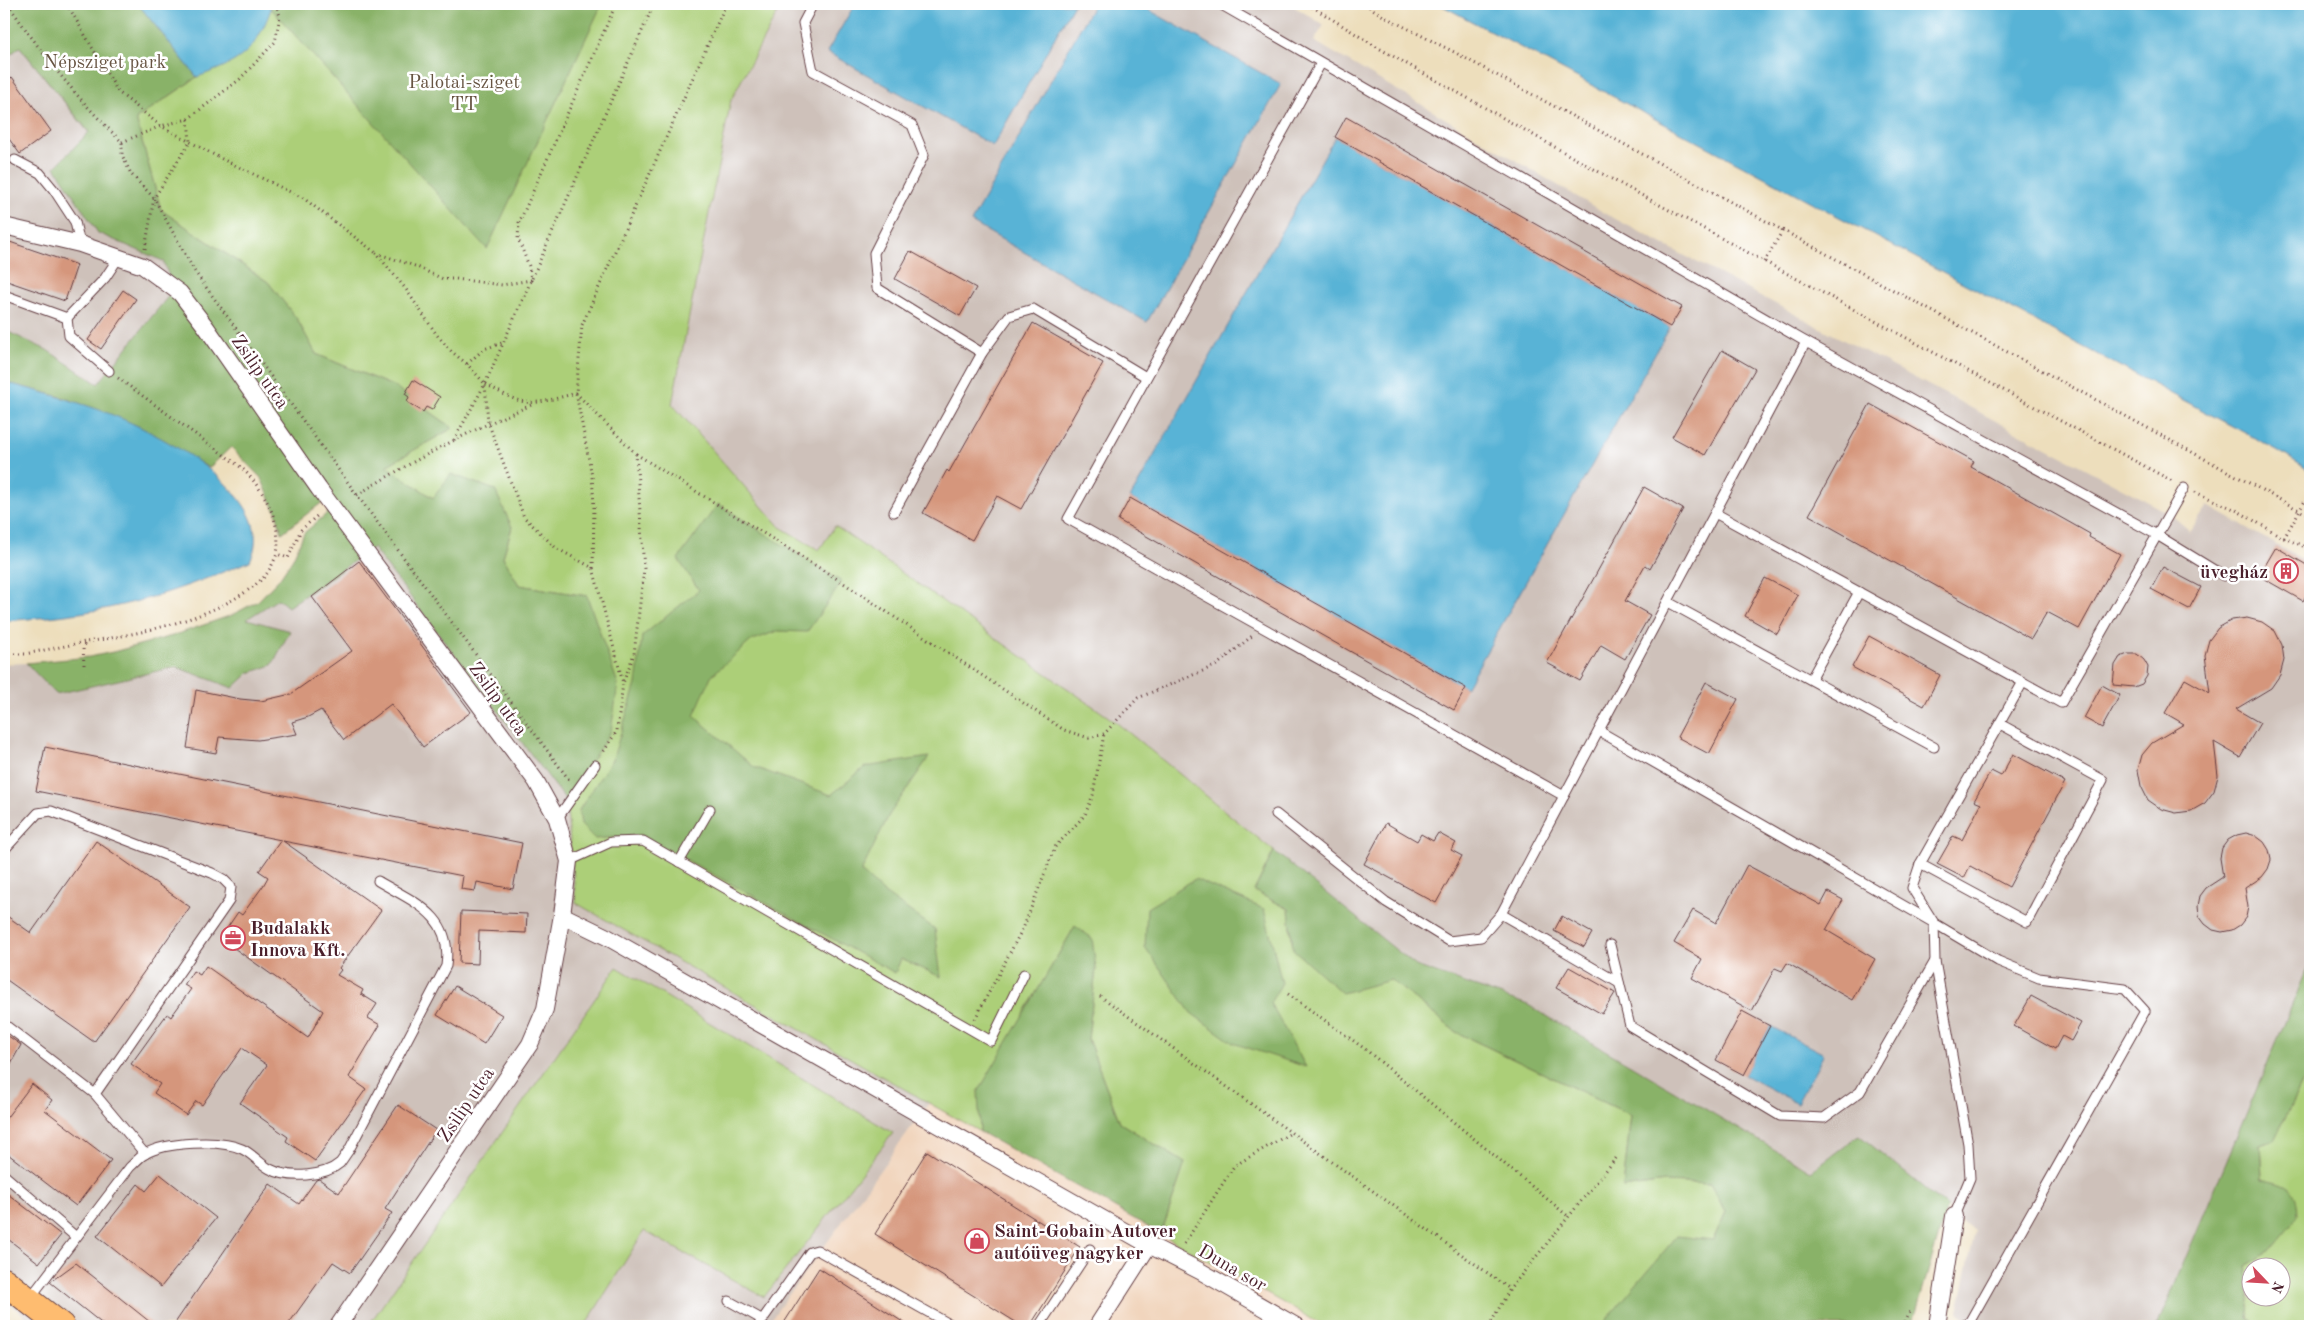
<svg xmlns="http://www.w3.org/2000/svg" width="2314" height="1330" viewBox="0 0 2314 1330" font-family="'Old Standard TT',serif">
<rect width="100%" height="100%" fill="#fff"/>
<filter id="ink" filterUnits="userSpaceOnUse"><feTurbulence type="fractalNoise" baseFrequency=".02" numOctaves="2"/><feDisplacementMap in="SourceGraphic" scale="10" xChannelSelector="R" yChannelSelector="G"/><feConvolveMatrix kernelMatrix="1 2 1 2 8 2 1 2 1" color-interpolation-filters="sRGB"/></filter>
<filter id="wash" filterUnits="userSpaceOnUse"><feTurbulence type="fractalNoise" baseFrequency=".0096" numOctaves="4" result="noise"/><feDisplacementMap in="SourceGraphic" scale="20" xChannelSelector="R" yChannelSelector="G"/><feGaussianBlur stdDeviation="1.12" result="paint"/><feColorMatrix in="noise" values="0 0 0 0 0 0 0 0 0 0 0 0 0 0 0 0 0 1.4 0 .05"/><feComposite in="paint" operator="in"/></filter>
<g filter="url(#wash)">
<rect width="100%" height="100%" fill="#eddebc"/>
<!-- built -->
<path fill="#f1d5bd" d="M929,1103L1324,1326H766Z"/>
<!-- industrial -->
<g fill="#cec1ba">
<path d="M782,4H1290L1324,25L1314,41L1608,215L2169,513L2190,531L2208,506L2310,564V962L2157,1326H1977L1958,1312L1975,1231L1954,1216L1947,1207L1859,1135L1812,1171L1528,1005L1416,966L1117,723L835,526L820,550L780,527L672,404L731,100Z"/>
<path d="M20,46L89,133L55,167L98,233L164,261L174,289L98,384L47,350L4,330V59Z"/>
<path d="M373,548L566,800L576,903L929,1103L766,1326H38L4,1300V664L26,663L57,694L176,667L233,688L249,673L272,665L290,631L247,619L278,599L312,590Z"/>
</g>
<!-- green -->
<g fill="#accf78" stroke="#7b7752" fill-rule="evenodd">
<path d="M4,4H138L197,77L271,10L267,4H782L731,100L672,404L780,527L819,550L835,526L1117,723L1274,851L1254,891L1289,909L1293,949L1391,980L1456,1032L1631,1115L1623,1188L1665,1182L1710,1184L1726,1212L1713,1240L1602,1326H1324L1161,1234L1185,1163L1120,1123L1088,1039L1096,969L1075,926L979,1092L980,1132L576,903L566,800L587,596L519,585L503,557L512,527L433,498L385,466L453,428L395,387L316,354L296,319L268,282L161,210L136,119L193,80L89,133L20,47L4,59Z"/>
<path d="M617,967L893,1133L764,1297L644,1231L585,1326H368Z"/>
<path d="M2310,1076V1326H2260L2247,1317L2251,1295L2246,1266L2267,1253L2260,1145L2274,1140L2303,1081ZM2252,1268H2282V1298H2252Z"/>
</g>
<!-- forest -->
<g fill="#89b268" stroke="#6a684a">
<path d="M4,4H138L197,77L136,119L161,210L268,282L297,319L316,354L395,387L453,428L386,466L433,498L451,474L495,490L512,527L503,557L519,585L587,596L618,684L611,731L566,800L373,548L288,607L278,599L247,619L290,631L272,665L249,673L233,688L176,667L56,694L26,663L89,657L113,652L172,636L232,615L258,601L279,579L293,558L304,533L331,510L324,501L282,533L276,512L261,478L231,447L209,468L140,427L65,398L4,382V330L47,350L98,384L174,289L163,261L98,233L55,167L89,132L20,47L4,59Z"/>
<path d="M267,4H602L487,249Z"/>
<path d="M718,504L842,582L807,632L777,631L751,641L711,676L694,716L754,767L831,795L865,767L929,757L889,815L861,872L883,892L935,929L941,977L901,959L895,973L641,835L595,839L581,825L579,810L613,758L636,684L642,636L699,590L678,559Z"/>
<path d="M1274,851L1416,966L1528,1005L1811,1171L1859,1135L1947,1207L1912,1326H1601L1677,1236L1713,1240L1726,1212L1710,1184L1665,1182L1623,1188L1631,1115L1456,1032L1391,980L1342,993L1293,949L1289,909L1254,891Z"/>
<path d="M1195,879L1264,909L1282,983L1270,1003L1306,1067L1233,1043L1191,1013L1145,947L1147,908Z"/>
<path d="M1075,926L1092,938L1096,969L1088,1039L1120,1123L1185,1163L1161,1234L980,1132L978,1092Z"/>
<path d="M2310,962V1076L2303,1081L2274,1140L2260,1145L2262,1179C2289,1186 2297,1185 2298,1216L2267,1253L2246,1266L2251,1295L2247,1317L2260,1326H2157Z"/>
</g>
<!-- water -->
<g fill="#58b3d6" stroke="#516980">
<path d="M138,4H267L271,9C255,53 240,62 197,77Z"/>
<path d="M855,4H1074L993,146L827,52Z"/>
<path d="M1094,4H1138L1281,84L1147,322L971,222Z"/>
<path d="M1439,4H2310V471L2277,450Z"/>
<path d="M1335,137L1670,327L1466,688L1130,498Z"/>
<path d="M4,382C49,394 98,406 140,427C182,448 279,503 250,561C209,578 166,595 122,605C84,614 43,618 4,621Z"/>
<path d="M1770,1026L1824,1054L1797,1103L1744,1075Z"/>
</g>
<g id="blocks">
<!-- building -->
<g fill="#d5967c">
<path d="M12,77L51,131L20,154L4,132V84Z"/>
<path d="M1346,117L1682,307L1670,327L1335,137Z"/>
<path d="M4,240L77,265L65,301L4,280Z"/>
<path d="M910,251L976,288L960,316L895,279Z"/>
<path d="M123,290L136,299L101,349L88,340Z"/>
<path d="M1033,323L1103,363L1021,509L997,496L972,540L923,513L947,470L949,472Z"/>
<path d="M1722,350L1755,369L1705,455L1672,437Z"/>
<path d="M413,380L440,397L432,410L426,407L423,412L407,402L409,397L405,394Z"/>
<path d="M1870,404L1974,461L1971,467L2090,534L2089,537L2120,554L2079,629L2047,612L2031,639L1809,515Z"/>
<path d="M1644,487L1683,509L1650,569L1645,565L1625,601L1650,615L1625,659L1601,645L1580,681L1547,663Z"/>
<path d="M1130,498L1466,688L1454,710L1118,520Z"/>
<path d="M2276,547L2310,567V588L2303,601L2259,576Z"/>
<path d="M359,561L471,712L423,747L391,704L344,740L321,710L308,717L292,722L297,734L258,740L219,737L216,753L187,748L196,690L240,699L261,701L291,694L352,651L312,597Z"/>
<path d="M2163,567L2201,587L2189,609L2151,589Z"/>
<path d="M1765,578L1798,595L1777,634L1745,616Z"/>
<path d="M2247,618L2262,622L2275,631L2282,645L2284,660L2280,675L2271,688L2236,709L2260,723L2240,757L2214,742L2218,776L2214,791L2205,803L2191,811L2176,813L2161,809L2148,800L2141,786L2138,770L2142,755L2152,743L2184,724L2165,713L2185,679L2210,693L2205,655L2209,640L2218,628L2232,620Z"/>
<path d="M1869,636L1940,675L1924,706L1852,667Z"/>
<path d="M2128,654H2137L2144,660L2148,667L2147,676L2142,684L2134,687L2113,685L2115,665L2120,657Z"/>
<path d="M1706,682L1738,699L1709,754L1677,737Z"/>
<path d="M2102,685L2120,695L2102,728L2084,718Z"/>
<path d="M45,747L522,843L513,889L477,882L475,891L461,889L463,876L283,841L381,910L339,968L341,970L337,975L363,990L361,994L377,1004L368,1018L380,1025L349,1077L366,1089L315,1161L286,1141L288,1137L240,1103L267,1065L242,1048L202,1105L196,1101L186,1115L154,1093L160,1084L131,1064L167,1014L171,1017L191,989L184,985L193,971L200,975L206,966L308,1038L323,1011L224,941L227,937L223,934L238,912L242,915L263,886L268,877L259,871L281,840L36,791Z"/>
<path d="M2013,754L2065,782L2009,887L1970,866L1964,878L1937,864L1953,836L1962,840L1981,804L1974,801L1991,771L2001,776Z"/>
<path d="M1386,823L1417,841L1421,834L1433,841L1438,833L1456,843L1451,850L1462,856L1436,903L1364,864Z"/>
<path d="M2246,833L2256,836L2264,842L2269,850L2271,860L2268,869L2262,877L2245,888L2248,907L2246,917L2240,925L2232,930L2222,932L2213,930L2205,924L2199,916L2198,906L2200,896L2206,888L2223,877L2220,858L2222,848L2228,840L2237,835Z"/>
<path d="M96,841L190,907L94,1042L4,978V914L31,933Z"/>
<path d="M1747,865L1821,905L1828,892L1843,900L1826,930L1875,959L1852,1000L1787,963L1782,971L1775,968L1752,1011L1692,978L1702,959L1674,943L1693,910L1716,923Z"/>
<path d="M461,911L527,914L526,933L479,931L478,964L459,963Z"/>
<path d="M1562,916L1592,933L1584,947L1554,931Z"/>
<path d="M1569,967L1615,993L1602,1014L1556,988Z"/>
<path d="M455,986L502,1015L484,1044L437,1015Z"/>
<path d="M2031,996L2081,1023L2071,1041L2062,1036L2055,1049L2014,1026Z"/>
<path d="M1742,1011L1770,1026L1744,1075L1716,1060Z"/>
<path d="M4,1033L21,1045L4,1076Z"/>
<path d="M32,1084L52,1100L45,1110L111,1160L76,1206L4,1151V1121Z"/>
<path d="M398,1105L436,1130L385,1209L392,1213L350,1273L333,1262L287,1326H173L270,1184L299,1204L316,1180L319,1179L339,1193Z"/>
<path d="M927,1151L1080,1247L1030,1326H1022L875,1234Z"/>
<path d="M160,1174L216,1218L161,1287L97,1236L138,1184L146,1191Z"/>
<path d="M4,1191L61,1235L39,1263L4,1236Z"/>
<path d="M76,1263L95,1278L155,1326H105L50,1282Z"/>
<path d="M819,1268L909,1326H782Z"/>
</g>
</g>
</g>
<g filter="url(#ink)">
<use href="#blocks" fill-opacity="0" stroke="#623c41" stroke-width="1"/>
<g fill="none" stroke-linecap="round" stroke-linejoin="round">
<defs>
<g id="service">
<path d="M813,4L803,23L813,71L912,125L924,155L874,253L877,288L982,353"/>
<path d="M1220,4L1806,342L2157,535L2224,576"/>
<path d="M1321,63L1068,519L1564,796"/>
<path d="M15,160L40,173L54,190L75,222L80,244"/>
<path d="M4,295L67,318L105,278L119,257"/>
<path d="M67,318L69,336L109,371"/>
<path d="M894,512L982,353L1009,316L1033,309L1146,377"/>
<path d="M1715,513L2061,703L2184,488"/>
<path d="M1668,602L1934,747"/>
<path d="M1811,679L1859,592"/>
<path d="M1599,731L1934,923L1935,961L1968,1144L1970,1178L1954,1216"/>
<path d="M1276,814L1386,902L1449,941L1481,937L1501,914L1806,342"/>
<path d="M557,819L595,765"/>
<path d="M4,850L38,813L51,811L212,873L223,879L231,887L229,901L95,1094"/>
<path d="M569,861L611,842L643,841L991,1041L1024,974"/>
<path d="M679,862L710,809"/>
<path d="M1920,864L2027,922L2103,780L2000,724"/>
<path d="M1501,914L1619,983"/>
<path d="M1610,945L1630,1026L1780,1116L1824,1118L1860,1092L1935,961"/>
<path d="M4,1024L95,1094L145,1154"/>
<path d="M4,1175L76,1237"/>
<path d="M30,1298L130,1167C135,1163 139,1157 145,1154C165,1142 221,1139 242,1149C253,1154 260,1164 270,1169C289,1179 324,1177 340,1163C343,1159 346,1154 349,1150L446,966C453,915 415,903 378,881"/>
<path d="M729,1301L763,1320"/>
<path d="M758,1326L810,1252L817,1250L953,1326"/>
<path d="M1039,1326L1090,1249"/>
<path d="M1964,1326L1970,1321L2145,1011L2125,989L2039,978L1998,961L1934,923L1912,888L1920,864L2023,682"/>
</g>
<g id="minor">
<path d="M4,226L80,244L143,266L180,293L206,327L319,489L536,781L557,819L569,861L562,915L545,1009L530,1044L338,1326"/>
<path d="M562,915L607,937L1149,1245L1200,1271L1296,1326"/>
<path d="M1097,1326L1149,1245"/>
<path d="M1937,1326L1954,1216"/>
</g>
<path id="primary" d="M4,1281L61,1326"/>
</defs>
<!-- service casing -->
<use href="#service" stroke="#623c41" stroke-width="11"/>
<!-- minor casing -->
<use href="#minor" stroke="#623c41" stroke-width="18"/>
<!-- primary casing -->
<use href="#primary" stroke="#623c41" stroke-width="28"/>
<!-- path -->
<g stroke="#623c41" stroke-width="3" stroke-dasharray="1 4" stroke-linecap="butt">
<path d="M8,4C42,54 78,100 122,142V155L131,174L154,198L195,272L357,495L570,781"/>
<path d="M67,4L118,92L161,126L218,157L303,198L376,253L405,288L437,335L452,352L467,364L485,384L488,422L524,517L556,548L593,568L623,683L617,731L602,754"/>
<path d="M1308,4L1375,46L1617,182L2174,482"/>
<path d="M1365,4L1385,17L1454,52L2310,516"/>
<path d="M122,142L161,126L188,119L240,79L275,42L280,16L276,4"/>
<path d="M145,249L154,198L190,142L188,119"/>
<path d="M376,253L415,266L443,279H456L502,285L531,280L529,266L518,239L519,223L616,4"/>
<path d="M1764,262L1783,230"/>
<path d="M467,364L484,349L502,343"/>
<path d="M118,378L242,468C264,490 282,521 277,554"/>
<path d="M486,384C527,409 531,405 576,393L636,454L644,569L634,654L623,683"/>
<path d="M454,440L485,384L654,4"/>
<path d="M636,454L842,582L1064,730L1089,738L1104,734L1138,698L1217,665L1252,636"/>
<path d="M2195,492L2236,510L2284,538L2310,549"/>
<path d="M357,495C414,460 472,429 534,404"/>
<path d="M2284,538L2310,492"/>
<path d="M593,568L594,505L592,476L576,393L582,325L726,4"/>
<path d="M4,654H25L85,642"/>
<path d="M84,665L83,648L86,642C140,634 219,618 261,580C269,573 273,563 277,554L288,558L301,530L319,514"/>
<path d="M1288,994L1365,1049L1569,1217"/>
<path d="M1100,996L1510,1289"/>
<path d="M975,1019L1024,926L1055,847L1085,815L1093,795L1104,734"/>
<path d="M1184,1244L1234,1166L1291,1133"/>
<path d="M1489,1326L1510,1289L1617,1157"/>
<path d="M1903,1326L1911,1309"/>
</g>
<!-- service -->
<use href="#service" stroke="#fff" stroke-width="9"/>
<!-- minor -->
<use href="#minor" stroke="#fff" stroke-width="16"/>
<!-- primary -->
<use href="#primary" stroke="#febc70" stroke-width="26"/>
</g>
</g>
<!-- icons -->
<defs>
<symbol id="building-ring" viewBox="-11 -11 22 22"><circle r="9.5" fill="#fff" stroke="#d1495b" stroke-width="1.5"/><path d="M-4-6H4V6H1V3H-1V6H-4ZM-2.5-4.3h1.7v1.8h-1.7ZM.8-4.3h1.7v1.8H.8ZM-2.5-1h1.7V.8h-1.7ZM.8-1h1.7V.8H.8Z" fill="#d1495b"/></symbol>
<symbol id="office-ring" viewBox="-11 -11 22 22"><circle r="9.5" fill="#fff" stroke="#d1495b" stroke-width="1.5"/><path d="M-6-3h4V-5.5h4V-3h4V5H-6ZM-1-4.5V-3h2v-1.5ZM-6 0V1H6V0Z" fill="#d1495b"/></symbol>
<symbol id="shop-ring" viewBox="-11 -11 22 22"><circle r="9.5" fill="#fff" stroke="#d1495b" stroke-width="1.5"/><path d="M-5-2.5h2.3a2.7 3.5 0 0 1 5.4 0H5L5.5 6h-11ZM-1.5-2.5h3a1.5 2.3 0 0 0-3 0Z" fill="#d1495b"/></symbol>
</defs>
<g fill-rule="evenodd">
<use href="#building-ring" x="2272" y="557" width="28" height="28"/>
<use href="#office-ring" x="219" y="924" width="28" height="28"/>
<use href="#shop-ring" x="963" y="1227" width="28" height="28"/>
</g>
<g text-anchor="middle" stroke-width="5" stroke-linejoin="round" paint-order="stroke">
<!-- park labels -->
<g font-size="19" fill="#675442" stroke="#fff">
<text x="105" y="68">Népsziget park</text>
<text x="464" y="88">Palotai-sziget<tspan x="464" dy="22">TT</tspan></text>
</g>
<!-- street labels -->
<g font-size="19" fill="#4a1f2b" stroke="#fff">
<text transform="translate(261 371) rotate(55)" y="7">Zsilip utca</text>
<text transform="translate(499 698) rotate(54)" y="7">Zsilip utca</text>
<text transform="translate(465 1104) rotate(-56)" y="7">Zsilip utca</text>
<text transform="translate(1233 1267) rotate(30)" y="7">Duna sor</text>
</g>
<!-- poi labels -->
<g font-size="19" font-weight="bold" fill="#4a1f2b" stroke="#fff" text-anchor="start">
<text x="2268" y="578" text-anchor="end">üvegház</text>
<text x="250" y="934">Budalakk<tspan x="250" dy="22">Innova Kft.</tspan></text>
<text x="994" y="1237">Saint-Gobain Autover<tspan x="994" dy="22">autóüveg nagyker</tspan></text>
</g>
</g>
<!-- margin -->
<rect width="2314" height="1330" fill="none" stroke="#fff" stroke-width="20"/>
<!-- north arrow -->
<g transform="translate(2266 1282) rotate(115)"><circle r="24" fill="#ffffff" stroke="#b7a5aa"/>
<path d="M0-4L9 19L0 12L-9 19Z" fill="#d1495b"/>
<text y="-8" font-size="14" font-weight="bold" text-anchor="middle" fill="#4a1f2b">N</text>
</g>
</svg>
